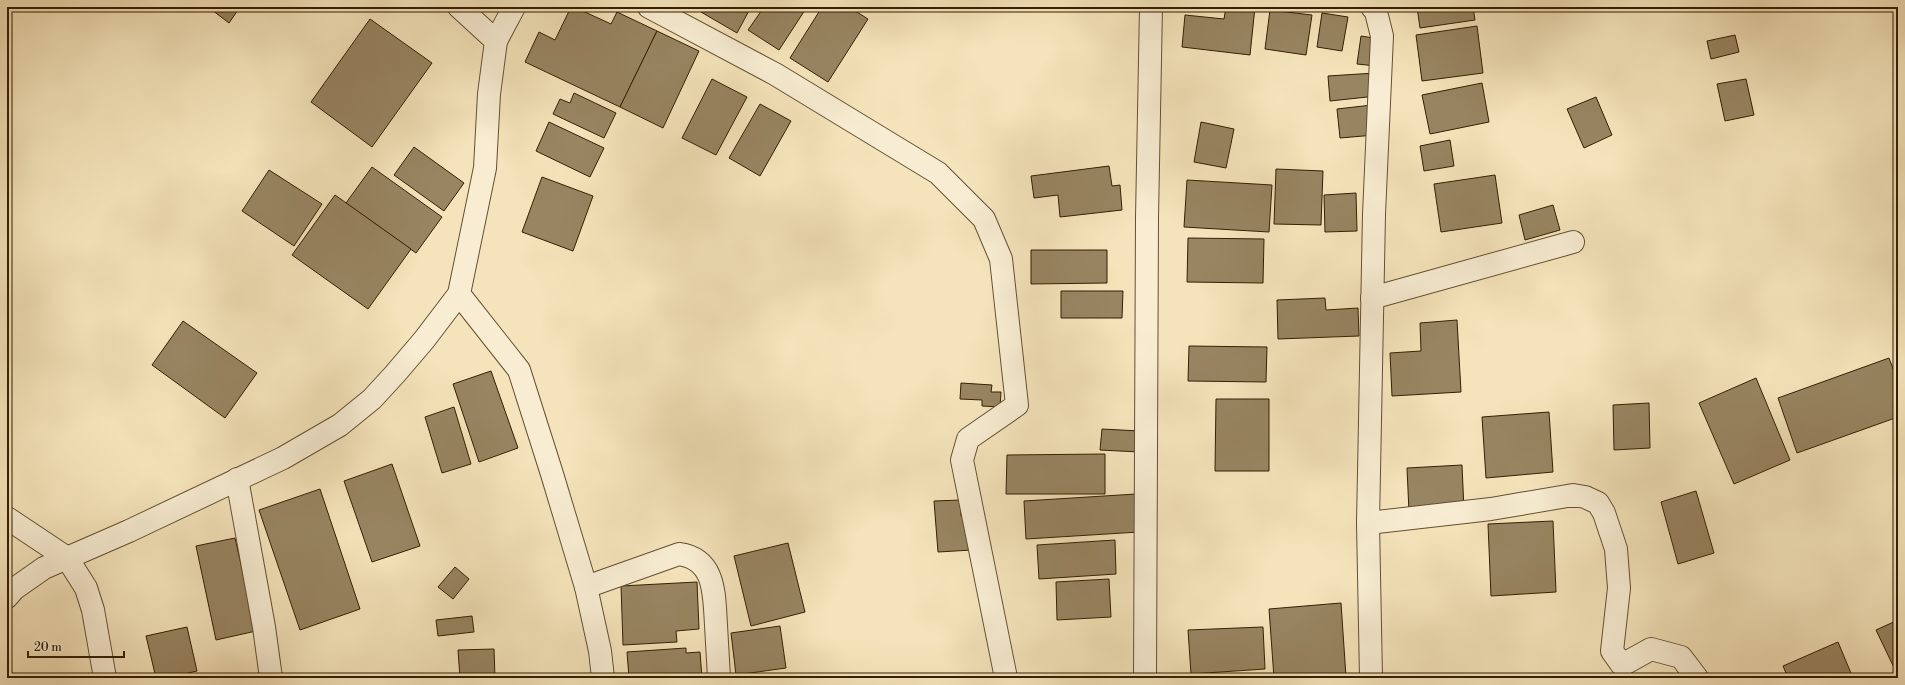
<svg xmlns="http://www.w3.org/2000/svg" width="1905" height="685" viewBox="0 0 1905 685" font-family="'Libre Bodoni',serif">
<rect width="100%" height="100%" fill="#f5e4bb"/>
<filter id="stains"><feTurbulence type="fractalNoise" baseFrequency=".005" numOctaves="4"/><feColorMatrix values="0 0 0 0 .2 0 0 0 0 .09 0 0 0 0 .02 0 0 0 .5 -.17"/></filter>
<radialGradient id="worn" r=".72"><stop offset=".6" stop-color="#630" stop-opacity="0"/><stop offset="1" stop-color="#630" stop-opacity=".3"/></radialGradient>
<!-- building -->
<g fill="#988562" stroke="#331f02">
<path d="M208,7H240L229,23Z"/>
<path d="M571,7H574L611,24L617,12L657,31L620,107L525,62L539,32L555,40Z"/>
<path d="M704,7H751L737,33L701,12Z"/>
<path d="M764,7H800L805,10L779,50L748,30Z"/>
<path d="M822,7H849L868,19L828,82L790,58Z"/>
<path d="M1226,7H1255L1250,55L1182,47L1185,15L1224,19Z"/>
<path d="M1417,7H1473L1475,20L1420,28Z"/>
<path d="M1270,10L1312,15L1306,55L1265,49Z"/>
<path d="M1322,13L1348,17L1342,51L1317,47Z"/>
<path d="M370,19L432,63L372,147L311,102Z"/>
<path d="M1477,26L1483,73L1422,81L1416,35Z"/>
<path d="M657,31L699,51L663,128L620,107Z"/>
<path d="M1735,35L1739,52L1711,59L1707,41Z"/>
<path d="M1361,36L1380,39L1376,66L1357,64Z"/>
<path d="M1375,73L1377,96L1330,101L1328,76Z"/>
<path d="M712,79L747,97L716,155L682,138Z"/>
<path d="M1746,79L1754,115L1725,121L1717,84Z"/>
<path d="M1482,83L1489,122L1430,134L1422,95Z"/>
<path d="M574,93L616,113L604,138L553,114L560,99L570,103Z"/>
<path d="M1596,97L1612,135L1584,148L1567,109Z"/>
<path d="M760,104L791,121L760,176L729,158Z"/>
<path d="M1372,105L1375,135L1340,138L1337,109Z"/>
<path d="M549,122L604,148L590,177L536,151Z"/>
<path d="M1201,122L1234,129L1226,168L1194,162Z"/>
<path d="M1450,140L1454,166L1424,171L1420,146Z"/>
<path d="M414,147L464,183L444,211L394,175Z"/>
<path d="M1109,166L1112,186L1120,185L1122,210L1060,217L1058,195L1034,198L1031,176Z"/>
<path d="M372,167L442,217L416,253L346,203Z"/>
<path d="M1276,169L1323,171L1321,225L1274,224Z"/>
<path d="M269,170L322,204L294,246L242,211Z"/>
<path d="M1495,175L1502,223L1441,232L1434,184Z"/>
<path d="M542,177L593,196L573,251L522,232Z"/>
<path d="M1187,180L1272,185L1269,232L1184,227Z"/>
<path d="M1356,193L1357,231L1325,232L1324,195Z"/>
<path d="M335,195L411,249L368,309L292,255Z"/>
<path d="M1553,205L1560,230L1525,240L1519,215Z"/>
<path d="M1188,238L1264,239L1263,283L1187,282Z"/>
<path d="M1031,250H1107V283L1031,284Z"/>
<path d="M1061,291H1123L1122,318H1061Z"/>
<path d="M1325,298L1326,310L1358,308L1359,336L1278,339L1277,300Z"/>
<path d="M1457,320L1461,392L1392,396L1390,353L1421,351L1420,323Z"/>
<path d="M183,321L257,373L225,418L152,365Z"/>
<path d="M1189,346L1267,347L1266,382L1188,381Z"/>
<path d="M1889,358L1898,382V417L1797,453L1778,398Z"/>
<path d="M491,371L518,448L479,462L453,384Z"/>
<path d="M1756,378L1790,460L1734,484L1699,403Z"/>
<path d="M961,383L992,385L991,392H1001L1000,407L982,406V400L960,399Z"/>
<path d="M1216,399H1269V471H1215Z"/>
<path d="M1649,403L1650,448L1614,450L1613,405Z"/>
<path d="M454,407L471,464L442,473L425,417Z"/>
<path d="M1549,412L1553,472L1486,478L1482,417Z"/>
<path d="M1102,429L1140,431L1139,452L1100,450Z"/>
<path d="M1105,454V494H1006L1007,455Z"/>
<path d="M392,464L420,546L372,562L344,481Z"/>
<path d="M1462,465L1464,510L1409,512L1407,468Z"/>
<path d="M320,489L360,609L300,630L259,510Z"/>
<path d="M1696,491L1714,553L1678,564L1661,502Z"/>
<path d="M1136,494L1139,532L1026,539L1024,501Z"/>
<path d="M961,500V516L970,515L972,550L938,552L934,501Z"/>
<path d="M1553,521L1556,592L1491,596L1488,524Z"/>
<path d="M235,538L256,631L216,640L196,546Z"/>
<path d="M1115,540L1116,574L1039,579L1037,545Z"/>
<path d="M788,543L805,612L751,626L734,556Z"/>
<path d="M455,567L469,579L453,599L438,587Z"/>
<path d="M1109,579L1111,617L1057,620L1056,582Z"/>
<path d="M697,582L699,629L676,631L677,642L623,645L621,586Z"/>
<path d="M1341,603L1346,677L1274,678L1269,609Z"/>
<path d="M472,616L474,632L438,636L436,620Z"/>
<path d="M1898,620V676L1876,630Z"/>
<path d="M780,626L786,668L736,675L731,633Z"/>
<path d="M187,627L197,671L167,678H156L146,636Z"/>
<path d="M1263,627L1265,669L1191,674L1188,630Z"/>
<path d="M1838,642L1853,678H1788L1783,666Z"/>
<path d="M686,648V653L700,652L702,678H629L627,652Z"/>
<path d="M494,649L495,678H460L458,650Z"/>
</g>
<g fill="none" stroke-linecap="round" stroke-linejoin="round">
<defs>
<g id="street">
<path d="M649,7L775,74L938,173L984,219L1001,259L1017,405L968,439L962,460L1006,678"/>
<path d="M496,41L514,7"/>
<path d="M459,294L519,370L552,474L586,587L600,651L603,678"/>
<path d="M1372,298L1573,242"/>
<path d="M237,479L264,627L271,678"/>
<path d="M7,518L67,558L86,588L93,610L105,678"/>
<path d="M1368,523L1491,509L1573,495L1585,497L1598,503L1604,513L1616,549L1619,588L1612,651L1622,665L1651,649L1681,657L1697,678"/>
<path d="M586,587L679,554C716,559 714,595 716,625C717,643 718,660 719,678"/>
<path d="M7,597L14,589L44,568L129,531L283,458L340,425L372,399L395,374L424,340L459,294L485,168L489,94L496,41L459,7"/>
<path d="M1145,678L1147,217L1151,7"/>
<path d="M1371,678L1368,523L1374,214L1382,36L1376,12L1372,7"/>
</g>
</defs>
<!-- street casing -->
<use href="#street" stroke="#645030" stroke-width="24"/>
<!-- street -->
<use href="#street" stroke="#f8edd3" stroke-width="22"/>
</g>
<!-- margin -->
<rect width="1905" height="685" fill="none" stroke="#f5e4bb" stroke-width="24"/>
<rect x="8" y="8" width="1889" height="669" fill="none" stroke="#331f02" stroke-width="2"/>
<rect x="12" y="12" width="1881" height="661" fill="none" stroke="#331f02"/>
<!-- scale -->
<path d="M28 651v6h96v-6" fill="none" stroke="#331f02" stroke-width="2"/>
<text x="34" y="651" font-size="12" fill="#331f02" stroke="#f8edd3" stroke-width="3" paint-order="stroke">20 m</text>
<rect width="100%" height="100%" filter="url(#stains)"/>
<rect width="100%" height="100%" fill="url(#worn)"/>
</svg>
